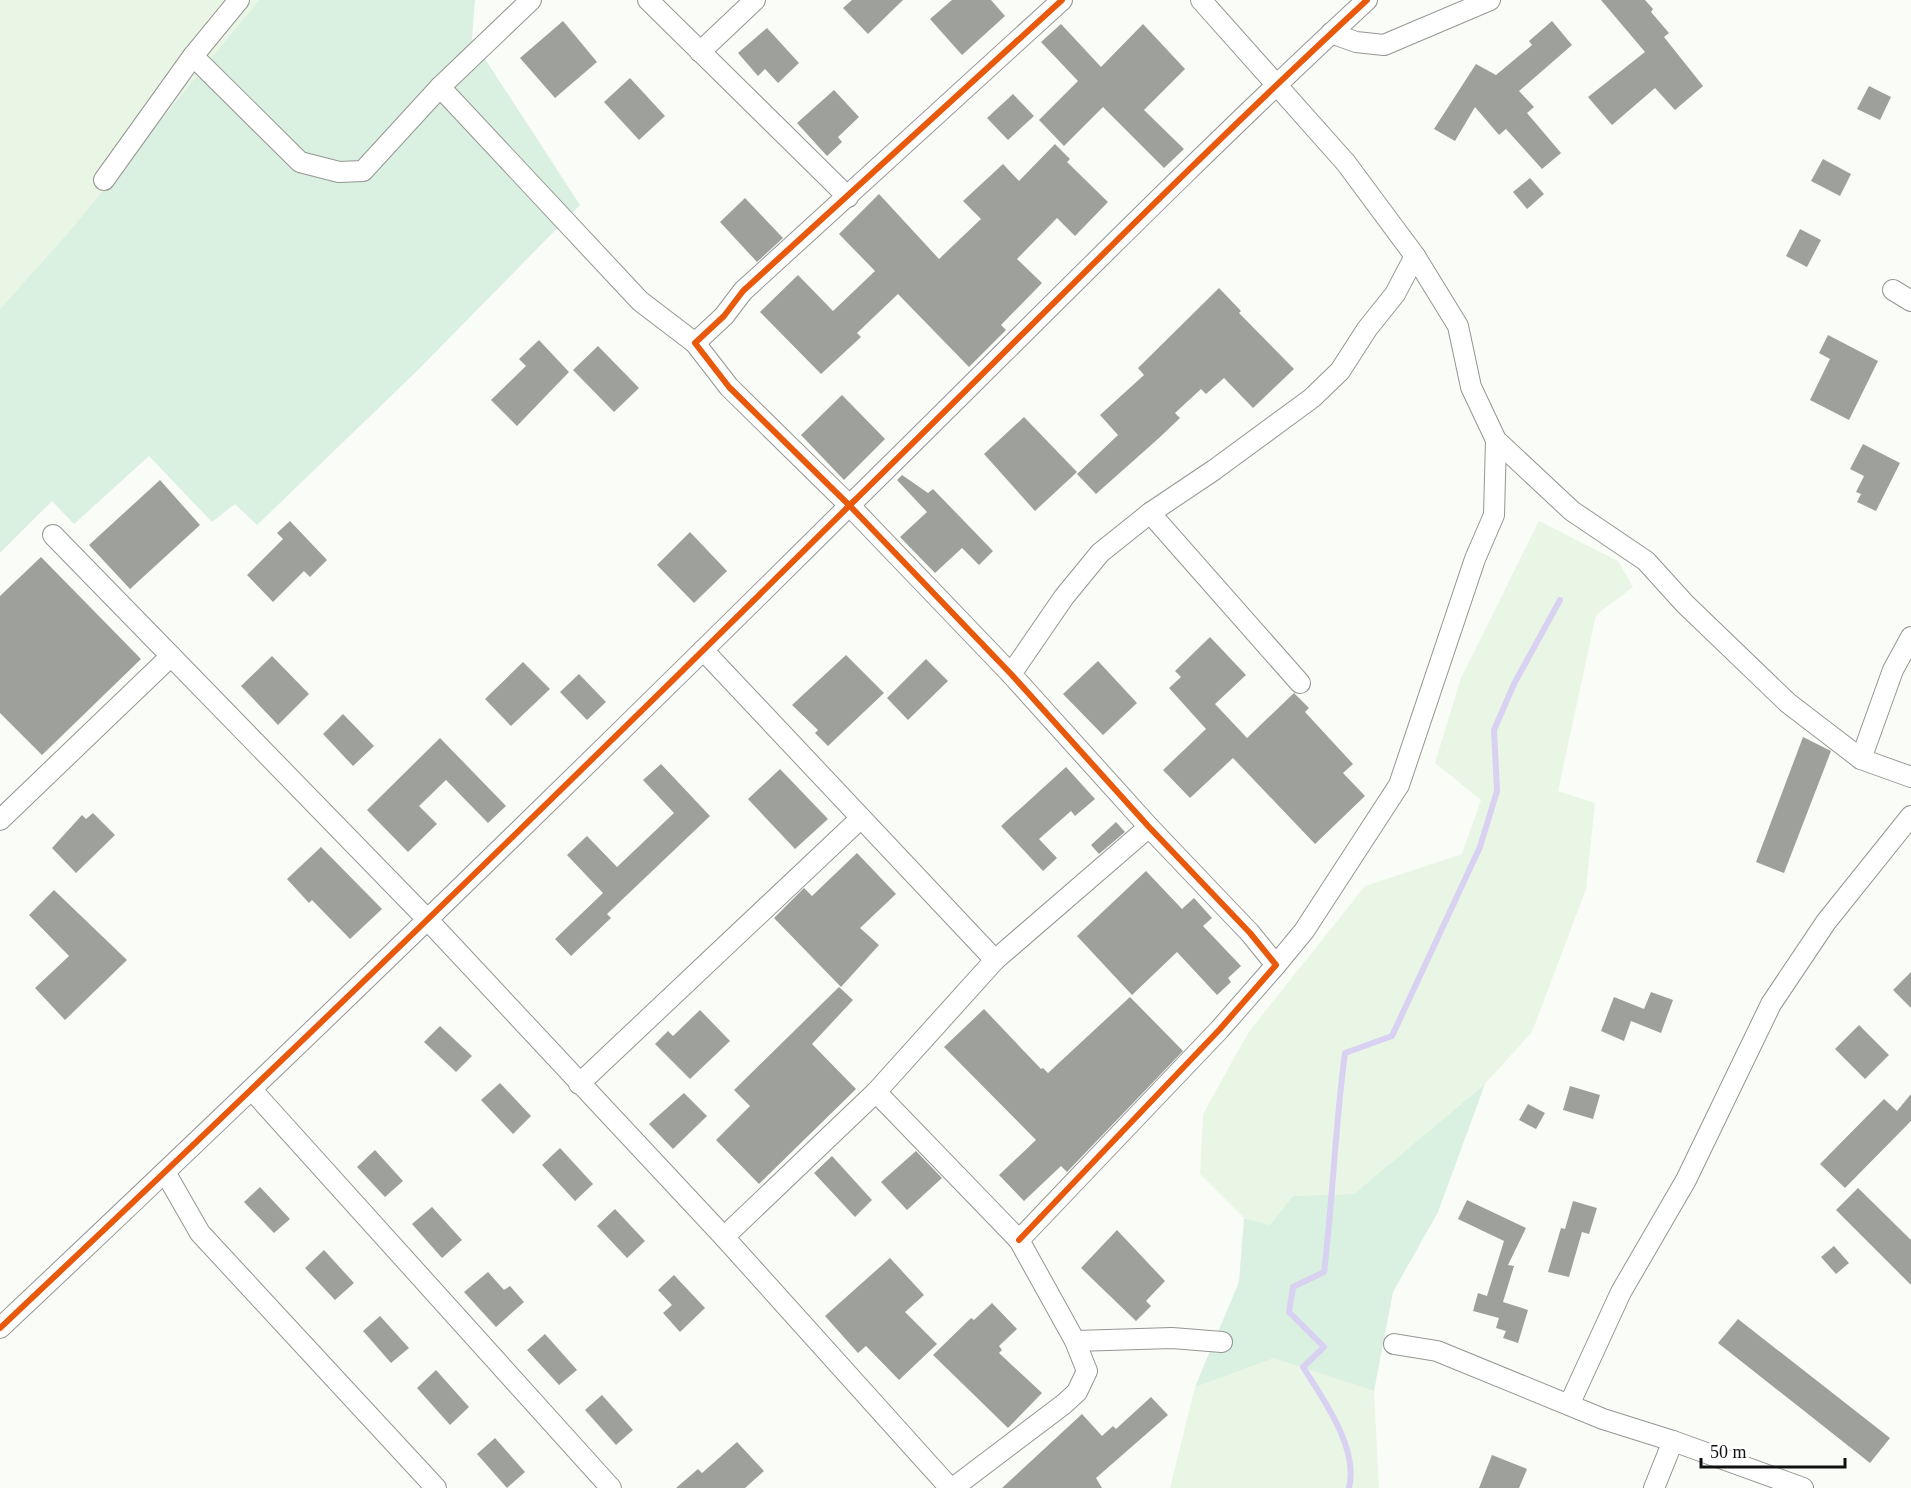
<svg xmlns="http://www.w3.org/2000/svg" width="1911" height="1488" viewBox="0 0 1911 1488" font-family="'Times New Roman',serif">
<rect width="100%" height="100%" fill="#f9fcf7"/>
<!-- farmland -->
<g fill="#eaf6e5">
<path d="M0,0H259L68,233L0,309Z"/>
<path d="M1539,521L1618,561L1633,587L1596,615L1558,791L1595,803L1586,889L1532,1032L1485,1084L1354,1194L1293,1196L1270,1225L1244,1218L1200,1174L1203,1114L1248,1033L1365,886L1462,854L1481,800L1435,763L1461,678Z"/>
<path d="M1274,1357L1374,1391L1379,1488H1170L1195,1387Z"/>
</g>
<!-- green -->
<g fill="#daf0e0">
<path d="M259,0H475L472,39L580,205L417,371L257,525L235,504L212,522L149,456L74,524L52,501L0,553V309L68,233Z"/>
<path d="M1485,1084L1438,1212L1393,1292L1374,1391L1274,1358L1195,1387L1239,1282L1244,1218L1270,1225L1293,1196L1354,1194Z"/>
</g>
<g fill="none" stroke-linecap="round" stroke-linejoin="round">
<!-- stream -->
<path stroke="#d9d1f2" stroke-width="6" d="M1349,1488C1359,1448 1323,1399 1303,1367L1324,1347L1289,1312L1293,1287L1324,1272C1333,1199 1335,1126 1345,1053L1392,1036L1480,847L1497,791L1494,730L1514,684L1560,600"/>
</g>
<!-- building -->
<g fill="#9ea09c">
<path d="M852,0H903L868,34L843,8Z"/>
<path d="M952,0H991L1005,16L962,55L930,19Z"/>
<path d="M1601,0H1645L1653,9L1651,12L1669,33L1664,37L1703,86L1675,110L1655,88L1612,125L1588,97L1645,52Z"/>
<path d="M563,21L597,62L555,98L520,58Z"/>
<path d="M1552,21L1572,45L1519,91L1534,107L1527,113L1561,153L1542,169L1506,129L1499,135L1475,107L1455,141L1434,129L1476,64L1496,75L1532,45L1529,41Z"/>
<path d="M1061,24L1101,67L1143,24L1185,69L1144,110L1184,149L1164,168L1103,107L1064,146L1039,120L1078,81L1041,42Z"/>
<path d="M767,28L799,63L778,83L765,69L758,76L738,53Z"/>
<path d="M630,78L665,116L639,140L604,102Z"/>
<path d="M1869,86L1891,97L1880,120L1857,109Z"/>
<path d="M834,90L859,117L838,137L842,142L827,156L797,123Z"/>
<path d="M1013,94L1034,116L1008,140L987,118Z"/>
<path d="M1055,144L1070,159L1067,162L1108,202L1075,236L1057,218L1017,259L1042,283L1001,325L1006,330L969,367L898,294L857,333L861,337L821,374L760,312L798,275L833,311L875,271L839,234L879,194L939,259L981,219L963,201L1003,164L1019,181Z"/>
<path d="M1823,159L1851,174L1840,196L1811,181Z"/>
<path d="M1530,178L1544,194L1527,209L1513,192Z"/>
<path d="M745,198L783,238L757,262L720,222Z"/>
<path d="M1800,229L1821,240L1807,267L1786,256Z"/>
<path d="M1219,288L1241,311L1239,313L1294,369L1253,408L1224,378L1206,394L1201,389L1175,413L1180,418L1159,438L1096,494L1077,474L1118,435L1100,415L1144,375L1138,368Z"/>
<path d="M1828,335L1878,361L1849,420L1810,400L1830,359L1819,353Z"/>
<path d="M539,340L569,372L517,426L491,400L526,366L519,359Z"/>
<path d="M598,346L639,388L614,412L573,370Z"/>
<path d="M842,395L885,439L844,480L801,435Z"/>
<path d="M1024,417L1077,472L1035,511L984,454Z"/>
<path d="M1863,444L1900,463L1876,511L1857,502L1861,494L1856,492L1864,476L1850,469Z"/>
<path d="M902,475L928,493L933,489L993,551L979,565L962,548L935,573L900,537L927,512L897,480Z"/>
<path d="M160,480L200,525L130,589L89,545Z"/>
<path d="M290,521L327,560L310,577L304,571L273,602L247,575L283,539L277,533Z"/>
<path d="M690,532L727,571L694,603L657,565Z"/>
<path d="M41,557L141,659L42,755L0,713V596Z"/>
<path d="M1210,637L1246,675L1215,704L1247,738L1294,693L1309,708L1305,712L1353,764L1343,773L1365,796L1315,844L1233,758L1190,798L1163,770L1206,729L1169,688L1181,677L1175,671Z"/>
<path d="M846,655L884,693L828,746L815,733L818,730L792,705Z"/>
<path d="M272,656L309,694L278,725L241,686Z"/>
<path d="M926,659L948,681L908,720L887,698Z"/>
<path d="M1098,661L1137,703L1103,735L1063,694Z"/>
<path d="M523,662L550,689L511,726L485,699Z"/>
<path d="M579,674L606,702L587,720L560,692Z"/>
<path d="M343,714L374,746L353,766L323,734Z"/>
<path d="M1803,737L1831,751L1784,873L1756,862Z"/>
<path d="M440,738L506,806L488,823L446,780L419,806L437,824L408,852L367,810Z"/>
<path d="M661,764L710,816L607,914L611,918L571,956L555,939L603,893L567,855L587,836L617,867L674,813L643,780Z"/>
<path d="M1066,767L1095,799L1075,816L1071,811L1039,839L1057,858L1043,871L1001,826Z"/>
<path d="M780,769L828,819L795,849L748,799Z"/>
<path d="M93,813L115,835L76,873L52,848L82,815L86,819Z"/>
<path d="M1116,822L1125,832L1099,854L1091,845Z"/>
<path d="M321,847L382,909L350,939L312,900L309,903L287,879Z"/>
<path d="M857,853L896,894L860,928L879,945L841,987L774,918L804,888L812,896Z"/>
<path d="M1146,871L1182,909L1194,898L1212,918L1203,926L1241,966L1228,978L1231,982L1217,995L1177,952L1132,995L1077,936Z"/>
<path d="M54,890L127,960L65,1020L35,988L69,956L29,915Z"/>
<path d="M1911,972V1008L1893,990Z"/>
<path d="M839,987L853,1000L812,1044L856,1089L759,1184L716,1140L750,1106L734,1090Z"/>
<path d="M1651,992L1673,1000L1661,1033L1631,1021L1624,1041L1601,1031L1614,997L1644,1009Z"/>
<path d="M1130,997L1183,1051L1067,1172L1061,1166L1024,1201L999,1175L1036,1140L944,1047L984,1009L1041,1069L1043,1068L1048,1073Z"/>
<path d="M700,1010L730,1041L690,1079L655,1044L668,1031L673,1036Z"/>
<path d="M1859,1025L1889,1055L1865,1079L1835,1049Z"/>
<path d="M440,1026L472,1056L456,1072L424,1042Z"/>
<path d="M500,1083L531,1116L513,1134L481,1100Z"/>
<path d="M1570,1086L1600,1095L1593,1119L1563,1110Z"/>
<path d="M684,1093L707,1116L673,1149L649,1124Z"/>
<path d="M1911,1094V1121L1845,1188L1820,1164L1884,1099L1897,1111Z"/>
<path d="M1528,1104L1545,1113L1536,1129L1519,1120Z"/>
<path d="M560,1148L593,1184L575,1201L542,1165Z"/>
<path d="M375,1150L403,1181L385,1197L357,1167Z"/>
<path d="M916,1151L942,1178L907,1210L881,1182Z"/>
<path d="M832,1156L872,1200L855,1217L814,1173Z"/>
<path d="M260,1187L290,1219L274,1233L244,1202Z"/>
<path d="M1858,1188L1911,1240V1285L1836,1210Z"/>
<path d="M1467,1200L1526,1228L1508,1265L1514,1266L1503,1302L1528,1310L1518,1343L1503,1338L1506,1331L1496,1328L1499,1318L1473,1311L1478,1293L1487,1296L1504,1241L1458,1219Z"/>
<path d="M1573,1201L1597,1208L1589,1234L1582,1232L1569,1277L1548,1272L1561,1228L1565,1229Z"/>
<path d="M432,1207L462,1240L442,1258L412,1224Z"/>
<path d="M615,1209L645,1241L627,1258L597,1226Z"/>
<path d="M1117,1230L1165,1281L1146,1301L1151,1306L1136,1321L1081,1268Z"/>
<path d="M1834,1246L1849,1263L1836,1274L1821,1257Z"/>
<path d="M324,1250L354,1283L335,1300L305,1268Z"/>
<path d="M890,1258L924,1295L905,1312L937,1344L899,1380L866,1346L858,1353L825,1316Z"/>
<path d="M488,1272L504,1290L510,1286L524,1302L496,1327L464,1292Z"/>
<path d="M674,1275L705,1308L680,1332L663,1313L672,1305L658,1290Z"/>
<path d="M992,1303L1017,1329L999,1346L1002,1350L999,1353L1042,1393L1008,1428L933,1355L971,1318L974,1320Z"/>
<path d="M380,1316L409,1348L391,1363L363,1331Z"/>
<path d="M1738,1319L1890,1438L1870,1463L1718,1343Z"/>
<path d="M545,1334L577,1370L559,1385L527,1350Z"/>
<path d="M436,1370L469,1407L450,1425L417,1388Z"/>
<path d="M602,1395L633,1430L616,1445L585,1410Z"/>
<path d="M1151,1397L1168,1415L1096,1478L1102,1488H1002L1082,1414L1102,1436L1113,1426L1116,1429Z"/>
<path d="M495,1438L525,1472L507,1488L477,1454Z"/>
<path d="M737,1442L764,1471L745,1488H676L698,1469L702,1473Z"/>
<path d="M1492,1455L1527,1469L1519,1488H1479Z"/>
</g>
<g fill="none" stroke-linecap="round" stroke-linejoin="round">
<defs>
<g id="minor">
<path d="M648,0L848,197"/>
<path d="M1201,0L1346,163L1415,256L1458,326L1471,387L1496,440L1572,511L1646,561L1685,604L1788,703L1861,759L1911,777"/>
<path d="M1331,33L1356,42L1384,45L1490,0"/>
<path d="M700,52L755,0"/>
<path d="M193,56L300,162L339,172L363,171L440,87L531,0"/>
<path d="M440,87L640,301L695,343"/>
<path d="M104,180L193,56L239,0"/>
<path d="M1893,290L1911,301"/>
<path d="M1150,513L1300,683"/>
<path d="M703,650L995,960"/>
<path d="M171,656L426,918L724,1237L950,1488"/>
<path d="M1011,674L1064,597L1100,553L1150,513L1214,470L1312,398L1340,371L1367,329L1395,294L1415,256"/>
<path d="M1861,759L1893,670L1911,637"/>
<path d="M0,820L171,656L53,535"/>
<path d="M1276,965L1304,931L1399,785L1475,559L1494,515L1496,440"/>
<path d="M579,1084L861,818"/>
<path d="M252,1090L611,1488"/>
<path d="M876,1092L1019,1240L1075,1341L1087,1371L1077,1392L1064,1404L953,1488"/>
<path d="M165,1172L200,1233L436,1488"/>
<path d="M724,1237L876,1092L995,960L1149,827"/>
<path d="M1019,1240L1220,1029L1276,965L1250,933L1149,827L1011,674L850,506L729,387L695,343L724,316L743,291L1062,0"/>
<path d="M0,1328C288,1057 572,781 853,502C1024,334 1191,163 1367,0"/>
<path d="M1075,1341L1172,1338L1222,1342"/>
<path d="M1394,1344L1437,1351L1603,1419L1673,1441L1803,1488"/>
<path d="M1569,1405L1621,1292L1686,1180L1771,1004L1826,922L1911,816"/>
<path d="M1654,1488L1673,1441"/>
</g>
</defs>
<!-- minor casing -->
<use href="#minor" stroke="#959694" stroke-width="22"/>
<!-- minor -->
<use href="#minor" stroke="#fefffe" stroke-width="20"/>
<defs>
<g id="cycleway">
<path d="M1019,1240L1220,1029L1276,965L1250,933L1149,827L1011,674L850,506L729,387L695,343L724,316L743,291L1062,0"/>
<path d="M0,1328C288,1057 572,781 853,502C1024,334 1191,163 1367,0"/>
</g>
</defs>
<!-- cycleway casing -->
<use href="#cycleway" stroke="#fff" stroke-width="10"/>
<!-- cycleway -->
<use href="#cycleway" stroke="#e8590c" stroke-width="6"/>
</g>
<!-- scale -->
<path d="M1701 1458v9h144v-9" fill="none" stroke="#101010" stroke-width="3"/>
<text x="1710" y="1458" font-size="18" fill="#101010" stroke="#ffffff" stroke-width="4.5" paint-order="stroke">50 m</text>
</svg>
